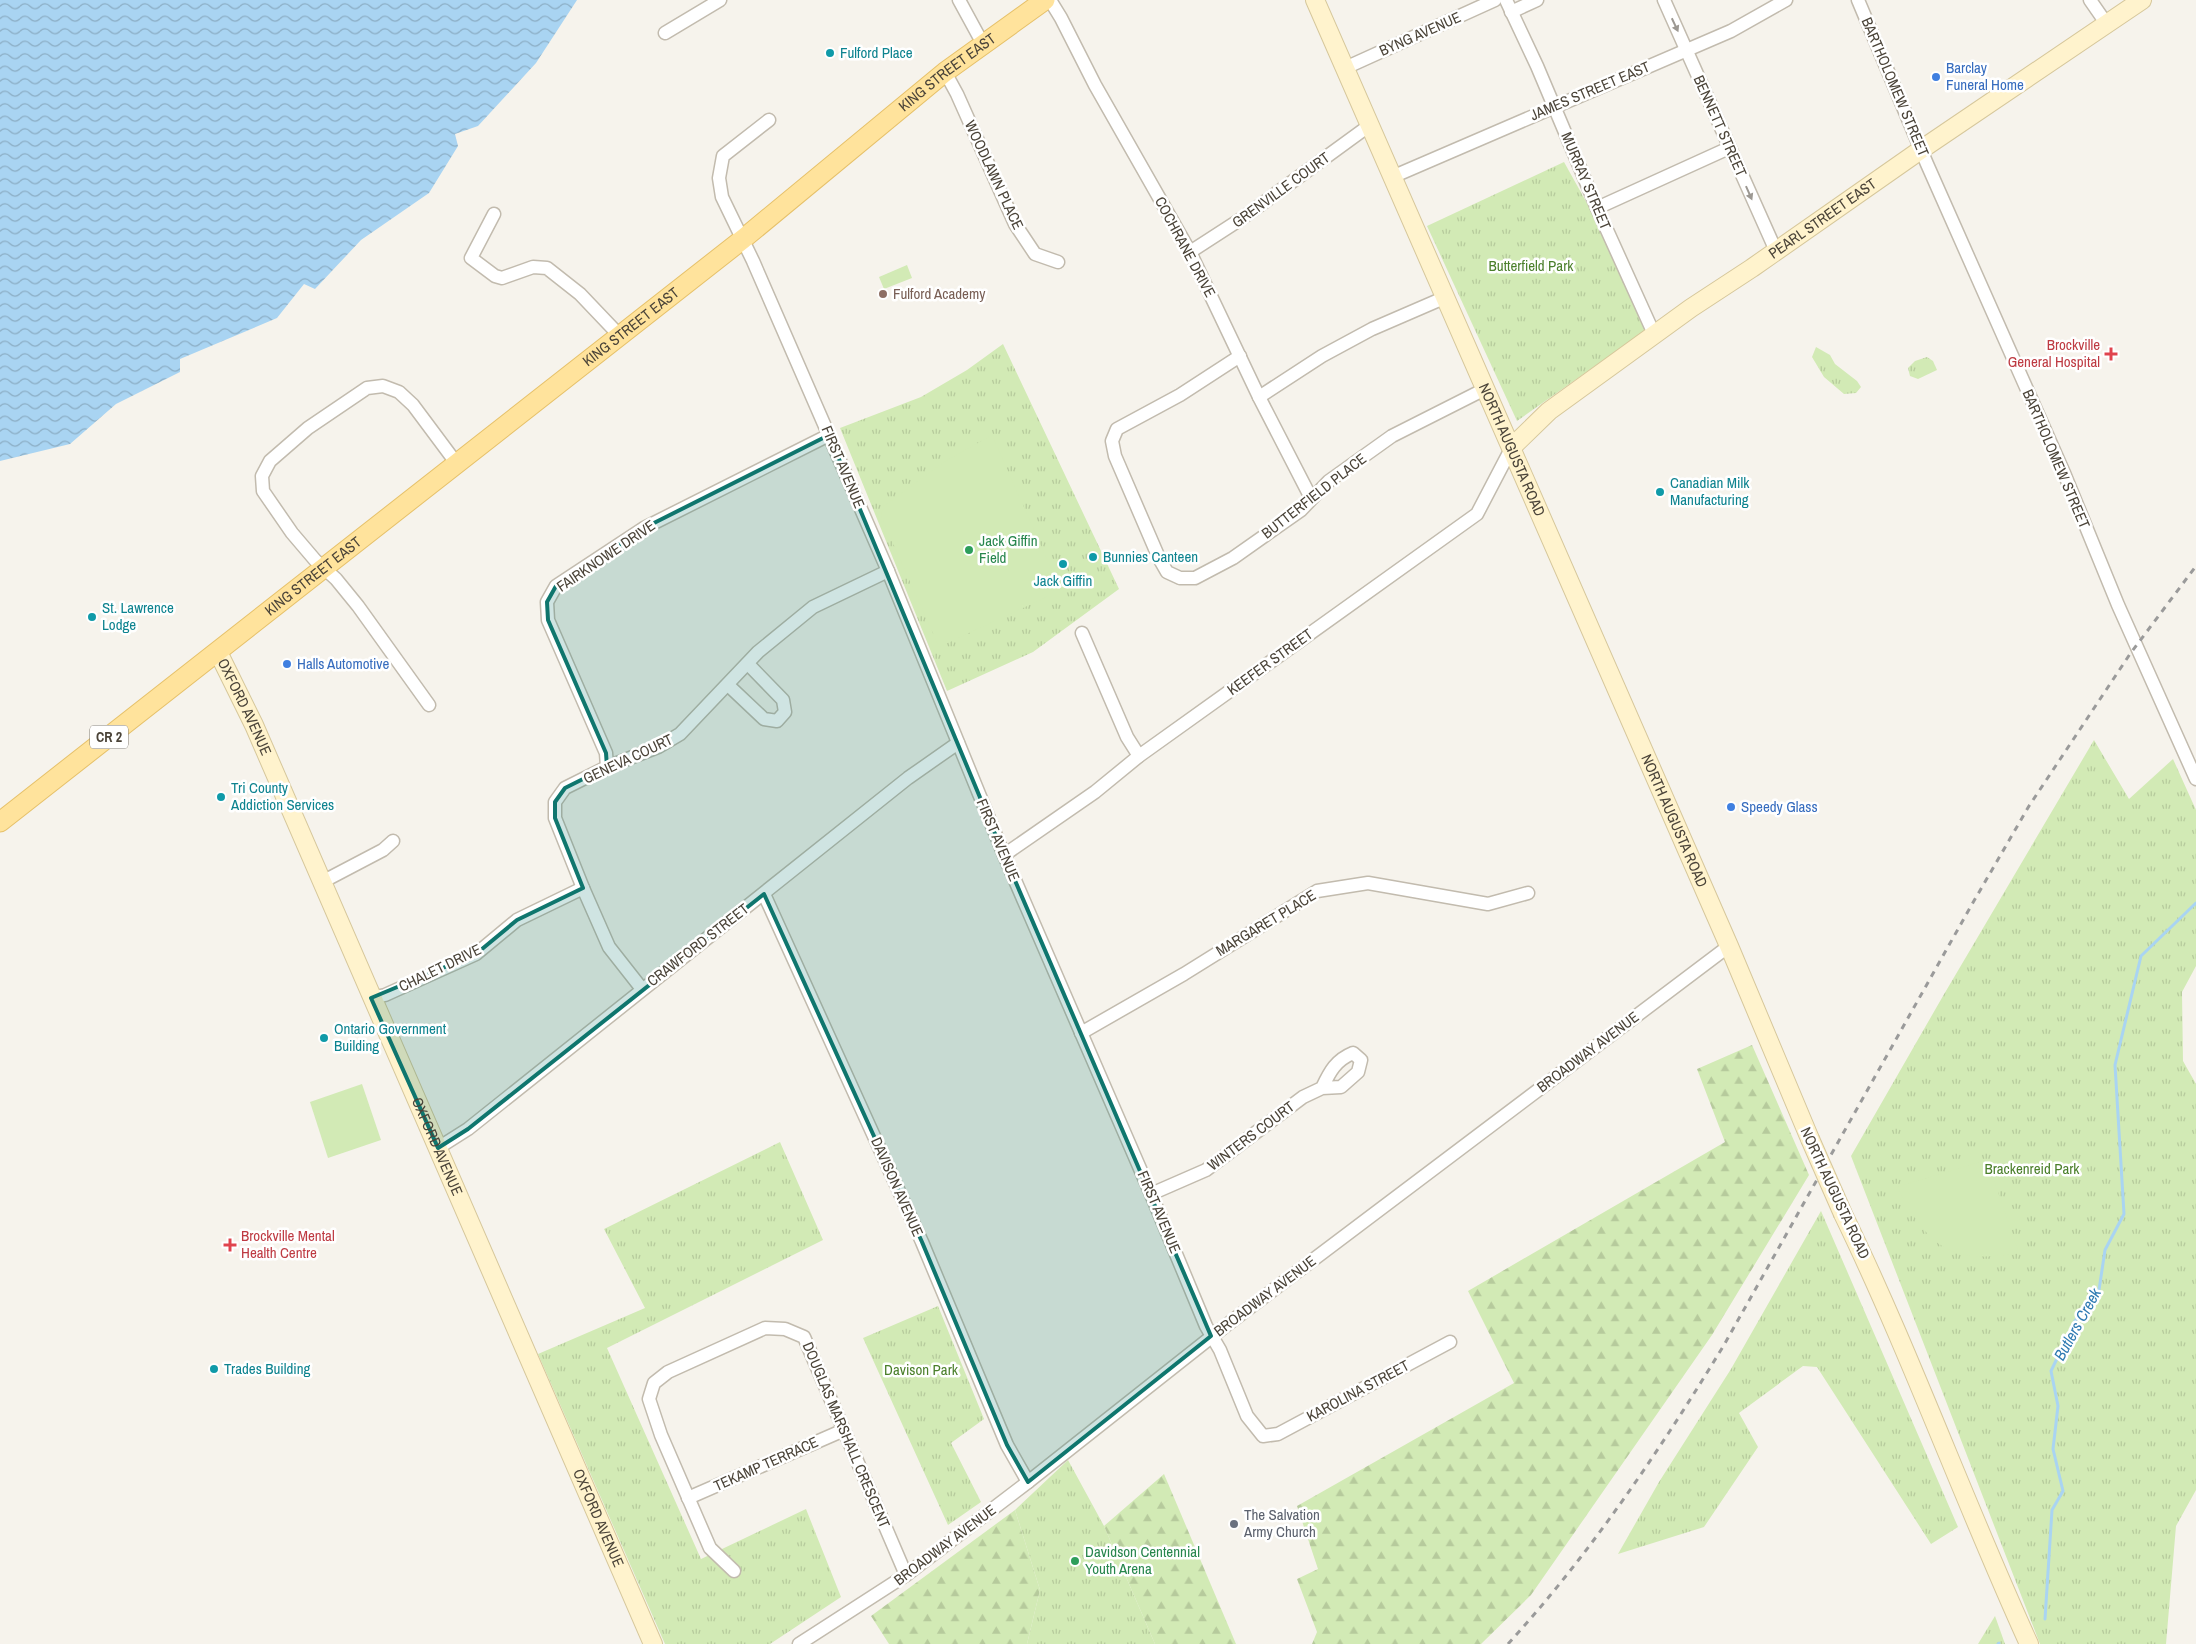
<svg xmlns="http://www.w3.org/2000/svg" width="2196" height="1644" viewBox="0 0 2196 1644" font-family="'Archivo Narrow',sans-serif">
<defs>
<pattern id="grass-tufts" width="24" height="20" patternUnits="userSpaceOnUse" patternTransform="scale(1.25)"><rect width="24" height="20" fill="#d2eab5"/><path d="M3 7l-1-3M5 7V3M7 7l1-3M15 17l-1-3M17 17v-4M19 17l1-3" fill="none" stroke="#b6ca9c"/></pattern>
<pattern id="forest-firs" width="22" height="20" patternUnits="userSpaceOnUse" patternTransform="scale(1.25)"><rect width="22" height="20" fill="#d2eab5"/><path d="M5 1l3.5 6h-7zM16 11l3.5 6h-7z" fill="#b6ca9c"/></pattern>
<pattern id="water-waves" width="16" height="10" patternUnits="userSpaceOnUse" patternTransform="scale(1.25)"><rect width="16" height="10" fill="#a9d4f2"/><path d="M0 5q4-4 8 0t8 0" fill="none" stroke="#8caec5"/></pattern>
</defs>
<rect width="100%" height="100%" fill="#f6f3ec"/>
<!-- grass -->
<g fill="url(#grass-tufts)">
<path d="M1564,162L1593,214L1646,330L1517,421L1427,226Z"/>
<path d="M1003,344L1119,589L1033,652L947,691L840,428L921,397L967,370Z"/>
<path d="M1816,347L1830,355L1835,364L1857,381L1861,387L1856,393L1844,394L1824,377L1812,357Z"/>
<path d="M1927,357L1933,361L1937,370L1918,379L1910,376L1908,368L1915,361Z"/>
<path d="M2094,740L2129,799L2173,759L2196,810V966L2182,992L2183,1061L2196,1084V1490L2176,1526L2166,1644H2040L1851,1156L1943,996Z"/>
<path d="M780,1142L823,1240L607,1348L701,1559L806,1509L841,1597L770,1644H665L538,1354L645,1308L604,1229Z"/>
<path d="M1821,1211L1958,1527L1931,1544L1817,1367L1803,1366L1739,1413L1758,1447L1704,1527L1618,1554L1659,1482L1731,1369Z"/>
<path d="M938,1306L984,1419L951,1443L981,1502L948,1525L863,1338Z"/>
<path d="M1068,1460L1104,1526L1155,1644H1027L1040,1590L1015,1510Z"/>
<path d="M1995,1616L2005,1644H1978Z"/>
</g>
<!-- forest -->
<g fill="url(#forest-firs)">
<path d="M1752,1045L1809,1175L1712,1335L1531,1595L1481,1644H1312L1317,1632L1297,1579L1318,1569L1297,1506L1514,1383L1468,1291L1725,1142L1697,1069Z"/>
<path d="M1164,1474L1236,1644H1155L1104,1526Z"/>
<path d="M1015,1510L1040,1590L1027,1644H889L871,1616Z"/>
</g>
<!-- garden -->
<g fill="#d2eab5">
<path d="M907,265L912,278L884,289L879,277Z"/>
<path d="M992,435L1058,584L1051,595L939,647L881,516L884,506L944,462Z"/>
<path d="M362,1084L381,1140L328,1158L310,1102Z"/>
<path d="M1987,1160L2019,1253C1949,1265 1929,1247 1897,1187Z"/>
</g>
<!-- water -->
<path fill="url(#water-waves)" d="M0,0H577L536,63L478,126L455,134L458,146L429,193L361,240L315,289L304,284L277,318L180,359V372L116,404L70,444L0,461Z"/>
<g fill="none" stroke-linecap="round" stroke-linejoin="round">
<!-- stream -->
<g stroke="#a9d4f2" stroke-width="3">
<path d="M2045,1619L2052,1510L2063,1491L2053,1449L2058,1406L2051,1371L2075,1321L2099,1290L2105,1250L2124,1214L2115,1065L2141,956L2196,903"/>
<path d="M1998,1644L1999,1643"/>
</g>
<defs>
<g id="street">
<path d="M959,0L983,44"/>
<path d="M1050,0L1061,18L1095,85L1190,252L1259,397L1311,498"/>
<path d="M1506,0L1537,66L1597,208L1654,334"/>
<path d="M1664,0L1776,251"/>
<path d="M1858,0L1927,164L2064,473L2118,605L2196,779"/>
<path d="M2090,0L2106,23"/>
<path d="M1511,12L1537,0"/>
<path d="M665,33L720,0"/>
<path d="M1345,68L1495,0"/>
<path d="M945,72L957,94L1015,224L1035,254L1058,262"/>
<path d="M769,120L723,156L719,178L722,197L753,261L888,571L1004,855L1151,1194L1206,1326L1220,1350L1247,1416L1263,1436L1278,1434L1450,1342"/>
<path d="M1392,177L1731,31L1786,0"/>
<path d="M1597,208L1729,148"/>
<path d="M494,214L471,258L495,276L502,278L533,267L547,268L580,294L620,336"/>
<path d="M1190,252L1241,219L1370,125"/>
<path d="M1240,356L1180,395L1117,429L1112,441L1115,456L1159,558L1167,572L1180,578H1195L1233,558L1301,510L1329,481L1392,436L1485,389"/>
<path d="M1259,397L1322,356L1372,329L1446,297"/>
<path d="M1082,633L1127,737L1139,756"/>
<path d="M728,685L764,719L777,721L785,712L783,700L748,664"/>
<path d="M429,705L358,606L336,579L315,560L292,533L263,491L262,476L270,461L308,428L367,388L383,386L399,392L413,405L457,464"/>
<path d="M607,767L606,753L548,620L547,602L556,586L644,528L829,435"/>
<path d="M1004,855L1095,792L1139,756L1477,514L1512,447"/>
<path d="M322,882L383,850L393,841"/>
<path d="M764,894L922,1242L1007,1445L1028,1482"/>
<path d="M642,989L609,947L583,888L555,818V802L565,788L607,767L658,747L680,734L758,652L813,607L888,571"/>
<path d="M371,998L385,995L476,954L517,920L583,888"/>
<path d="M1081,1033L1184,974L1317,891L1368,883L1488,904L1528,893"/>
<path d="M438,1148L468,1129L908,778L958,743"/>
<path d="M1151,1194L1206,1170L1303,1097L1322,1088L1341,1087L1358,1072L1361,1060L1353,1053C1336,1060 1330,1071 1322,1088"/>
<path d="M688,1498L844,1430"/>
<path d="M734,1571L710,1548L661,1435L649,1399L654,1383L668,1372L765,1328L785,1329L804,1337L906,1575"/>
<path d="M799,1644L906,1575L1028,1482L1224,1327L1729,946"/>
</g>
<g id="secondary">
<path id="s1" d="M1315,0L1729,946L1810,1139"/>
<path id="s2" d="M1512,447L1549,411L1691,308L1752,268L1922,149L2142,0"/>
<path id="s3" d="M218,652L254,725L653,1644"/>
<path d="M1843,1214C1911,1354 1964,1502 2029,1644"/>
</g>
<g id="primary">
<path id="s4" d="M0,822L743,239L945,72L1045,0"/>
</g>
</defs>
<!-- street casing -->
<use href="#street" stroke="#c2bbae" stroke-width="15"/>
<!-- secondary casing -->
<use href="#secondary" stroke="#d6c79b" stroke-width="20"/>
<!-- primary casing -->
<use href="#primary" stroke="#e6c16a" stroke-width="21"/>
<!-- street -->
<use href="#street" stroke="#fff" stroke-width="12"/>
<!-- secondary -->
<use href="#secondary" stroke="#fff3cd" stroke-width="18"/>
<!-- primary -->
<use href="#primary" stroke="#ffe39c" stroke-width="19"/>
<!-- rail -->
<path stroke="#9a9a9a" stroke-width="3" stroke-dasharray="6 6" stroke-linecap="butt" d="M1508,1644C1591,1553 1660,1450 1724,1345L1971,906L2029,806L2130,654L2196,566"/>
<defs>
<path id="secondary-bridge" d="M1810,1139L1843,1214"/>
</defs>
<!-- secondary-bridge casing -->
<use href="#secondary-bridge" stroke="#d6c79b" stroke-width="20" stroke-linecap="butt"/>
<!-- secondary-bridge -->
<use href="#secondary-bridge" stroke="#fff3cd" stroke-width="18"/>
</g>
<!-- one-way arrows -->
<defs><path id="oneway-solid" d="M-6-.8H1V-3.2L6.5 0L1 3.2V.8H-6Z" transform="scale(1.25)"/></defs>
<g fill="#9c9892">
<use href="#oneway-solid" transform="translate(1675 25) rotate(65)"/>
<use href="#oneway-solid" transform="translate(1749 193) rotate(66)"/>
</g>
<!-- marked area -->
<path fill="#0f766e" fill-opacity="0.2" stroke="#0f766e" stroke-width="4" stroke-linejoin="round" d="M829,435L1004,855L1211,1336L1028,1482L1007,1445L922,1242L764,894L468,1129L438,1148L371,998L476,954L517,920L583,888L555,818V802L565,788L607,767L606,753L548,620L547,602L556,586L644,528Z"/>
<!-- markers -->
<g fill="#0f9aa8" stroke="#fff" stroke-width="2">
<circle cx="830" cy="53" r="5"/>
<circle cx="1660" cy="492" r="5"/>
<circle cx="1093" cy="557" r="5"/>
<circle cx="1063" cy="564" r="5"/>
<circle cx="92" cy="617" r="5"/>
<circle cx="221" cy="797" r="5"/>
<circle cx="324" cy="1038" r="5"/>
<circle cx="214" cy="1369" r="5"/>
</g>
<g fill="#3f7fe0" stroke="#fff" stroke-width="2">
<circle cx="1936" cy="77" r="5"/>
<circle cx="287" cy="664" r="5"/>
<circle cx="1731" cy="807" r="5"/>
</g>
<circle fill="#8d6e63" stroke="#fff" stroke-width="2" cx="883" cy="294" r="5"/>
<g fill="#e0444e" stroke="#fff" stroke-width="2">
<path d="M2108.5 346.5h5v5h5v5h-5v5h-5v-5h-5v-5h5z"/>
<path d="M227.5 1237.5h5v5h5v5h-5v5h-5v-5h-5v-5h5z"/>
</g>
<g fill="#2e9e5b" stroke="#fff" stroke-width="2">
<circle cx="969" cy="550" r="5"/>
<circle cx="1075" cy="1561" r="5"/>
</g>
<circle fill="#6b7280" stroke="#fff" stroke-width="2" cx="1234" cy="1524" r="5"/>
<g text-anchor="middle" stroke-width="5" stroke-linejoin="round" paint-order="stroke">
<!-- shield labels -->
<rect fill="#fff" stroke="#817c74" stroke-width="1" x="90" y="725.5" width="38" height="23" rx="4"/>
<g font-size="14" font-weight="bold" fill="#4b4439">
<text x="109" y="742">CR 2</text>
</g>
<!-- street labels -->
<g font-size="15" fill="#4b4439" stroke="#fff">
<text transform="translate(1420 34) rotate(-24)" y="5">BYNG AVENUE</text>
<text dy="5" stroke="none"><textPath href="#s4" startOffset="1208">KING STREET EAST</textPath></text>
<text transform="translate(1895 87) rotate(67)" y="5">BARTHOLOMEW STREET</text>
<text transform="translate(1590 91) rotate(-23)" y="5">JAMES STREET EAST</text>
<text transform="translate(1720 126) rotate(66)" y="5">BENNETT STREET</text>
<text transform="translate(994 175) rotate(65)" y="5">WOODLAWN PLACE</text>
<text transform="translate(1586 181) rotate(67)" y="5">MURRAY STREET</text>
<text transform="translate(1281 190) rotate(-36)" y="5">GRENVILLE COURT</text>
<text dy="5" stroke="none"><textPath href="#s2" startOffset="386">PEARL STREET EAST</textPath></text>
<text transform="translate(1185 247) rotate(62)" y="5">COCHRANE DRIVE</text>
<text dy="5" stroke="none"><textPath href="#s4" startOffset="802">KING STREET EAST</textPath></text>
<text dy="5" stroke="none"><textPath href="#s1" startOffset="491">NORTH AUGUSTA ROAD</textPath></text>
<text transform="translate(2056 459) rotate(67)" y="5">BARTHOLOMEW STREET</text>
<text transform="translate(843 467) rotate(67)" y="5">FIRST AVENUE</text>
<text transform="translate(1314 496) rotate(-38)" y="5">BUTTERFIELD PLACE</text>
<text transform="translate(606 556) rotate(-34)" y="5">FAIRKNOWE DRIVE</text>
<text dy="5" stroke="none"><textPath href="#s4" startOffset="398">KING STREET EAST</textPath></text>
<text transform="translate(1270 662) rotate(-36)" y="5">KEEFER STREET</text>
<text dy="5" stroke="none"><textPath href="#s3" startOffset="61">OXFORD AVENUE</textPath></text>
<text transform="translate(628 759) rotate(-25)" y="5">GENEVA COURT</text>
<text dy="5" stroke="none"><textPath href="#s1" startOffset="896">NORTH AUGUSTA ROAD</textPath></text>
<text transform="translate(998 840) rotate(67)" y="5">FIRST AVENUE</text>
<text transform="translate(1266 923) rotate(-31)" y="5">MARGARET PLACE</text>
<text transform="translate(698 945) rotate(-38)" y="5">CRAWFORD STREET</text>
<text transform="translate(440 968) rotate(-26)" y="5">CHALET DRIVE</text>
<text transform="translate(1588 1052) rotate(-37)" y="5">BROADWAY AVENUE</text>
<text transform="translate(1251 1136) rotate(-37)" y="5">WINTERS COURT</text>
<text dy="5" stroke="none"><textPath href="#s3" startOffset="541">OXFORD AVENUE</textPath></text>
<text transform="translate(897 1187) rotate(66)" y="5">DAVISON AVENUE</text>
<text transform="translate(1835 1193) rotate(65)" y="5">NORTH AUGUSTA ROAD</text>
<text transform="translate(1159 1212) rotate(67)" y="5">FIRST AVENUE</text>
<text transform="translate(1265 1296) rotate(-37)" y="5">BROADWAY AVENUE</text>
<text transform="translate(1358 1391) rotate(-28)" y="5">KAROLINA STREET</text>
<text transform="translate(846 1435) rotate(67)" y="5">DOUGLAS MARSHALL CRESCENT</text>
<text transform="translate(766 1464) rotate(-24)" y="5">TEKAMP TERRACE</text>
<text dy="5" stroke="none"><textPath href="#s3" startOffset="946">OXFORD AVENUE</textPath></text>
<text transform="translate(945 1545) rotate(-37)" y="5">BROADWAY AVENUE</text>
</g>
<!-- culture labels -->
<g font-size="15" fill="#0d838f" stroke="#fff" text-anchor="start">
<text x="840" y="58">Fulford Place</text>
<text x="1670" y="488">Canadian Milk<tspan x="1670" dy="17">Manufacturing</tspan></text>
<text x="1103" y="562">Bunnies Canteen</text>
<text x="1063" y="586" text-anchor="middle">Jack Giffin</text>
<text x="102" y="613">St. Lawrence<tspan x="102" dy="17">Lodge</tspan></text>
<text x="231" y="793">Tri County<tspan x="231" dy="17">Addiction Services</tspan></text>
<text x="334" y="1034">Ontario Government<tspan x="334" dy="17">Building</tspan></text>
<text x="224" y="1374">Trades Building</text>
</g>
<!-- shop labels -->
<g font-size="15" fill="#366cbe" stroke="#fff" text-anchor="start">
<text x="1946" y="73">Barclay<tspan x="1946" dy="17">Funeral Home</tspan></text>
<text x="297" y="669">Halls Automotive</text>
<text x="1741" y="812">Speedy Glass</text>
</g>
<!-- park labels -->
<g font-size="15" fill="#4a7f2a" stroke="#fff">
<text x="1531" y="271">Butterfield Park</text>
<text x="2032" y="1174">Brackenreid Park</text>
<text x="921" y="1375">Davison Park</text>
</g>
<!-- education labels -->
<g font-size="15" fill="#785e54" stroke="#fff" text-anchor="start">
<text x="893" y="299">Fulford Academy</text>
</g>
<!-- health labels -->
<g font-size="15" fill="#be3a42" stroke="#fff" text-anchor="end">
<text x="2100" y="350">Brockville<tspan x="2100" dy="17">General Hospital</tspan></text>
<text x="241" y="1241" text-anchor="start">Brockville Mental<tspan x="241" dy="17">Health Centre</tspan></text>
</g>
<!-- leisure labels -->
<g font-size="15" fill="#27864d" stroke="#fff" text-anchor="start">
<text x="979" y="546">Jack Giffin<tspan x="979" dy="17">Field</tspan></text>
<text x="1085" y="1557">Davidson Centennial<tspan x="1085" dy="17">Youth Arena</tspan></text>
</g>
<!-- worship labels -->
<g font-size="15" fill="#5b616d" stroke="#fff" text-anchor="start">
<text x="1244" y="1520">The Salvation<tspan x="1244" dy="17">Army Church</tspan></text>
</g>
<!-- water labels -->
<g font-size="16" font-style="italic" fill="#2e7ab2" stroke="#fff">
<text transform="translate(2077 1324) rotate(-61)" y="6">Butlers Creek</text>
</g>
</g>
</svg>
